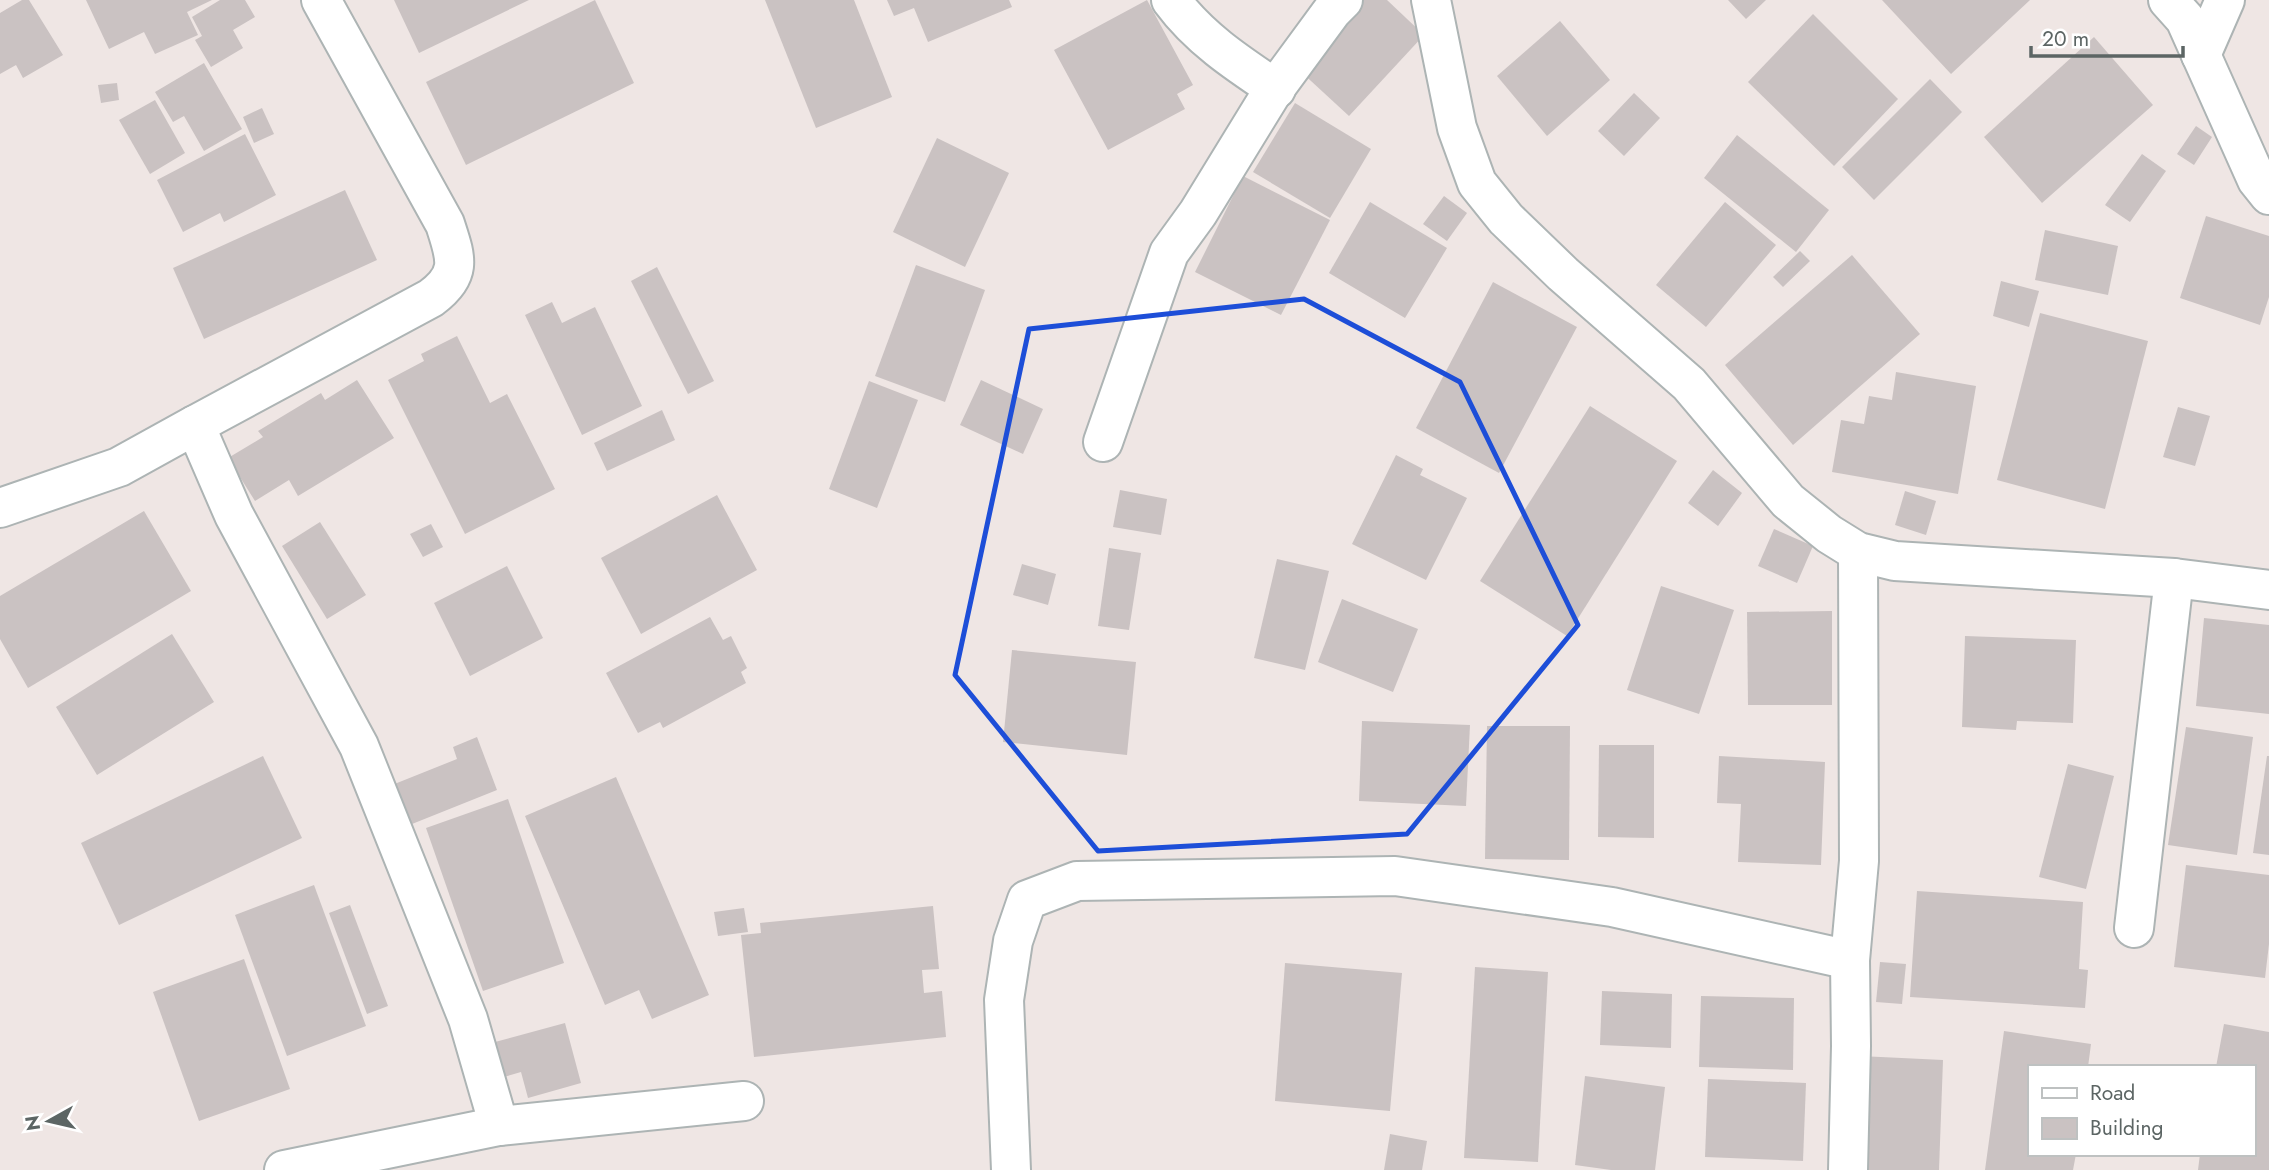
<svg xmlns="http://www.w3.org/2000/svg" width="2269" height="1170" viewBox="0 0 2269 1170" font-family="Jost,sans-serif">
<rect width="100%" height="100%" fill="#efe6e4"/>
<!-- building -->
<g fill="#cac2c2">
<path d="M22,0H29L63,55L23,78L16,65L0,74V13Z"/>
<path d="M86,0H212L187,12L198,35L155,54L144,32L109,49Z"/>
<path d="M220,0H245L255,17L233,30L243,48L211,67L195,40L202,36L192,17Z"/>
<path d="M394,0H529L419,53Z"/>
<path d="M595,0L634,83L466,165L426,82Z"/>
<path d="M765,0H854L892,97L816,128Z"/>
<path d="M887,0H1009L1012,7L928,42L914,8L894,16Z"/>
<path d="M1147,0L1193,85L1177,94L1185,109L1108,150L1054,50Z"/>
<path d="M1362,0H1387L1424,35L1349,116L1298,69Z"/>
<path d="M1728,0H1766L1746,19Z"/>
<path d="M1882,0H2030L1951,74Z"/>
<path d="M1813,14L1898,99L1834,166L1748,82Z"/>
<path d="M1560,21L1610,80L1547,136L1497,76Z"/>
<path d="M2094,37L2153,105L2042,203L1984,137Z"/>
<path d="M204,63L242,129L204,151L184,116L173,122L155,92Z"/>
<path d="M1930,79L1962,112L1874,200L1842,167Z"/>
<path d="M117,83L119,100L101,103L98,85Z"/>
<path d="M1634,93L1660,118L1624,156L1598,131Z"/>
<path d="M155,100L185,153L150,174L119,120Z"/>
<path d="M1295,103L1371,149L1330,218L1253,172Z"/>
<path d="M262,108L274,134L254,143L243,117Z"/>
<path d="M2196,126L2212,137L2194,165L2177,154Z"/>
<path d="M245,134L276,195L224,222L220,213L183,232L157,180Z"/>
<path d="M1737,135L1829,210L1796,252L1704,178Z"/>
<path d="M937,138L1009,173L965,267L893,232Z"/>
<path d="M2142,154L2166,171L2130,222L2105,205Z"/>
<path d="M1243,176L1330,220L1281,315L1195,272Z"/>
<path d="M345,190L377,260L204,339L173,268Z"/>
<path d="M1444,196L1467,213L1447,241L1423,224Z"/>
<path d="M1370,202L1447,248L1405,318L1329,273Z"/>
<path d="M1725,202L1776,245L1706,327L1656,285Z"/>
<path d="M2206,216L2269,236V297L2260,325L2180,298Z"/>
<path d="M2045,230L2118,246L2108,295L2035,280Z"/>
<path d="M1800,251L1810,261L1783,287L1773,277Z"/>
<path d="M1852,255L1920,334L1793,445L1725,365Z"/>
<path d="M916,265L985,290L945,402L875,376Z"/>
<path d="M657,267L714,381L688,394L631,281Z"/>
<path d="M2001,281L2039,291L2029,327L1993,316Z"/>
<path d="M1493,282L1577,327L1499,473L1416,428Z"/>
<path d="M552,302L562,323L595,307L642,406L582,435L525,315Z"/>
<path d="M2040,313L2148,341L2105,509L1997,480Z"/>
<path d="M457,336L490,403L507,394L555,489L465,534L388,380L424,361L421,354Z"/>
<path d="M1896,372L1976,386L1958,494L1832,472L1841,420L1864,424L1869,396L1892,400Z"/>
<path d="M357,380L394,438L298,496L289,480L255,501L228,458L263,437L258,431L321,393L325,400Z"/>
<path d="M981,380L1043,409L1023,454L960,425Z"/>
<path d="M869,381L918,400L877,508L829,489Z"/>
<path d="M1590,406L1677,461L1567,636L1480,581Z"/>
<path d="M2178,407L2210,416L2195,466L2163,457Z"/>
<path d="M662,410L675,440L607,471L594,443Z"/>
<path d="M1396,455L1423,469L1420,475L1467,498L1426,580L1352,544Z"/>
<path d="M1713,470L1742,493L1718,526L1688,503Z"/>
<path d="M1120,490L1167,499L1161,535L1113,527Z"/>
<path d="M1905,491L1936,501L1926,535L1895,525Z"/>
<path d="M717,495L757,570L641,634L601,558Z"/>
<path d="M144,511L191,591L28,688L0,639V596Z"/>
<path d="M320,522L366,595L327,619L282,546Z"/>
<path d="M431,524L443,547L423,557L410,534Z"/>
<path d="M1774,529L1813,546L1797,583L1758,566Z"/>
<path d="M1109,548L1141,553L1129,630L1098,626Z"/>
<path d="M1277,559L1329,571L1305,670L1254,658Z"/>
<path d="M1022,564L1056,574L1048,605L1013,595Z"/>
<path d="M507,566L543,638L470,676L434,603Z"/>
<path d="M1661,586L1734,610L1699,714L1627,690Z"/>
<path d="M1342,599L1418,629L1393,692L1318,662Z"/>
<path d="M1832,611V705H1748L1747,612Z"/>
<path d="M710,617L723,640L731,636L747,668L741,672L746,683L663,728L660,722L638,733L606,673Z"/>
<path d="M2204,618L2269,625V714L2196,706Z"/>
<path d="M172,634L214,702L97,775L56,707Z"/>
<path d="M1965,636L2076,640L2073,723L2017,721L2016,730L1962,727Z"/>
<path d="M1012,650L1136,662L1127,755L1003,742Z"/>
<path d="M1362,721L1470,725L1466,806L1359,801Z"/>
<path d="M1487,726H1570L1569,860L1485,859Z"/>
<path d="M2186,727L2253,737L2237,855L2168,845Z"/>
<path d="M477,737L497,790L402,828L387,787L457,759L453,747Z"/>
<path d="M1599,745H1654V838L1598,837Z"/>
<path d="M263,756L302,838L119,925L81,843Z"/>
<path d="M1719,756L1825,762L1821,865L1738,862L1741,804L1717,803Z"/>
<path d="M2267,756H2269V855L2253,853Z"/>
<path d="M2068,764L2114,776L2086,889L2039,877Z"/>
<path d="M616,777L709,995L652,1019L639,990L605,1005L525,816Z"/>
<path d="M508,799L564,963L483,991L426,828Z"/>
<path d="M2186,865L2269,875V944L2265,978L2174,967Z"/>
<path d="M314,885L366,1026L287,1056L235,915Z"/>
<path d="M1917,891L2083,902L2079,969L2088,970L2085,1008L1910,997Z"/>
<path d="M350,905L388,1006L367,1014L329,913Z"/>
<path d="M933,906L939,969L922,970L924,993L942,991L946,1037L754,1057L741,935L761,933L760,923Z"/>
<path d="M744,908L748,932L718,936L714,912Z"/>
<path d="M244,959L290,1089L199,1121L153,992Z"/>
<path d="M1880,962L1906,964L1902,1004L1876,1002Z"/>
<path d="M1285,963L1402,973L1390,1111L1275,1101Z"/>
<path d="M1475,967L1548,972L1538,1162L1464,1158Z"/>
<path d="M1602,991L1672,994L1671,1048L1600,1045Z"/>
<path d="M1701,996L1794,998L1793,1070L1699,1067Z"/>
<path d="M565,1023L581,1083L528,1098L521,1072L504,1077L495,1042Z"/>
<path d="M2224,1024L2269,1032V1170H2198L2200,1154H2253V1067H2216Z"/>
<path d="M2004,1031L2091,1044L2088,1067H2029V1154H2076L2073,1170H1985Z"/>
<path d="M1860,1056L1943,1060L1939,1170H1856Z"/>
<path d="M1585,1076L1665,1087L1655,1170H1611L1575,1165Z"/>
<path d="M1708,1079L1806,1083L1803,1161L1705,1157Z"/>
<path d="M1390,1134L1427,1141L1422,1170H1384Z"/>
</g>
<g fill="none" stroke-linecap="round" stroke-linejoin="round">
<defs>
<g id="minor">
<path d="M321,0L445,224C456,258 463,274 431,298L195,425L234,515L359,746L468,1019L499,1126"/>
<path d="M1171,0C1199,38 1237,63 1276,89"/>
<path d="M1431,0L1457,128L1477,183L1506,219L1563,274L1689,384L1788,501L1829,534L1858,552L1895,561L2174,578L2269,590"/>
<path d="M2168,0L2185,19L2257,180L2269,195"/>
<path d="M2201,55L2225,0"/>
<path d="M1103,442L1169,253L1198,213L1271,94L1332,11L1343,0"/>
<path d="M0,508L119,467L195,425"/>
<path d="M2134,928L2174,578"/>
<path d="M284,1170L499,1126L744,1101"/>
<path d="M1011,1170L1004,1000L1013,941L1027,900L1077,881L1395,876L1612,907L1850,960"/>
<path d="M1848,1170L1851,1046L1850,960L1859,861L1858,552"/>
</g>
</defs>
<!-- minor casing -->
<use href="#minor" stroke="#adb4b4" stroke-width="42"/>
<!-- minor -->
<use href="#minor" stroke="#fff" stroke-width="38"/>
</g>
<!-- marked area -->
<path fill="none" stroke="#1d4ed8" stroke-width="5" stroke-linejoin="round" d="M1304,299L1460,382L1578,625L1407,834L1098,851L955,675L1029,329Z"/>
<!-- legend -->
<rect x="2028" y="1065" width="228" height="91" fill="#ffffff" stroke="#bec1c1" stroke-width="2"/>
<rect x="2042" y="1088" width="35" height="10" fill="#ffffff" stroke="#bec1c1" stroke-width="2"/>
<text x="2090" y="1100" font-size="21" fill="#5c6564">Road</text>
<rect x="2042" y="1118" width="35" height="21" fill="#cac2c2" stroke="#bec1c1" stroke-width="2"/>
<text x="2090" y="1135" font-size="21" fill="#5c6564">Building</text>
<!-- north arrow -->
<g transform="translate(49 1121) rotate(262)" stroke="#ffffff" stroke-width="5" paint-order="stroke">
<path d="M0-5L12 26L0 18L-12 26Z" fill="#5c6564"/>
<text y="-10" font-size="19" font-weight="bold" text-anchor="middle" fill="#5c6564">N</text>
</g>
<!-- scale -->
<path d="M2031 46v10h152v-10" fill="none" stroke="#5c6564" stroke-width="3.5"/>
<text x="2042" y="46" font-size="21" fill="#5c6564" stroke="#ffffff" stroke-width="5" paint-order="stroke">20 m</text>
</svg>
